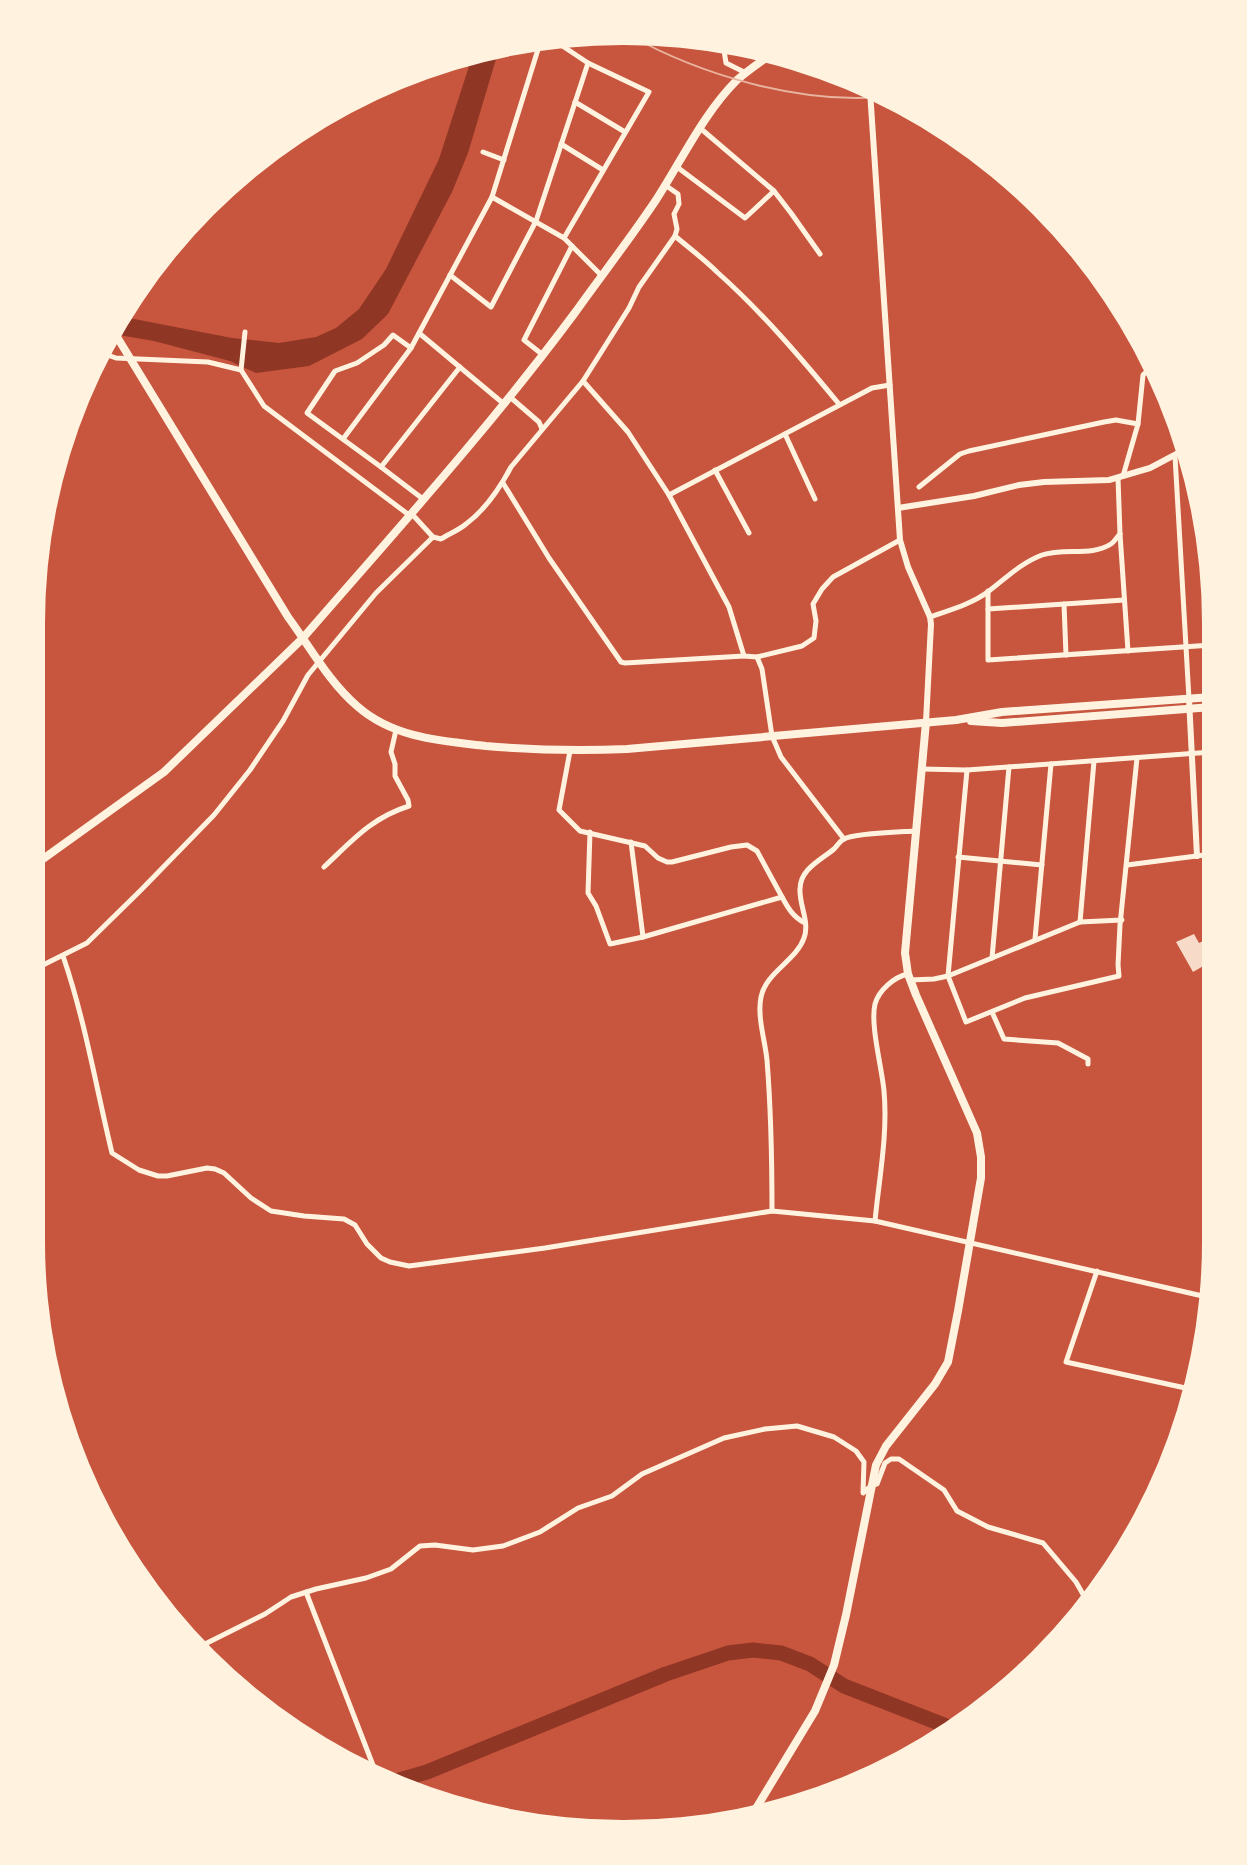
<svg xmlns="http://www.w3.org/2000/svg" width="1247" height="1865" viewBox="0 0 1247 1865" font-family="Literata,serif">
<rect width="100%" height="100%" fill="#c8553d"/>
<!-- water -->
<path fill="#8f3625" d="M499,49L468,153L452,192L388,314L362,339L309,366L256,373L230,361L154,341L113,334L124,317L232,338L279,343L316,337L336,328L359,309L386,269L439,159L472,57Z"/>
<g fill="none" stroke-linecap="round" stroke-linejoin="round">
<!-- river -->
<path stroke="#8f3625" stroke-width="15" d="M392,1782L427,1772L666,1674L728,1653L753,1650L781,1653L810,1664L844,1686L949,1727"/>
</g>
<!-- building -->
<path fill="#f7dbc8" d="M1194,934L1199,943L1212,937V961L1193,972L1176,942Z"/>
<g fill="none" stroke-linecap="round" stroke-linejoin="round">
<!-- minor -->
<g stroke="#fff3e0" stroke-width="5">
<path d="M555,41L588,63L649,92L564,238"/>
<path d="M723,44L726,63L746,73"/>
<path d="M575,102L625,132"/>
<path d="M700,128L774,191L791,213L820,254"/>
<path d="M561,144L603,170"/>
<path d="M483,152L504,160"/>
<path d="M677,167L745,218L774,191"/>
<path d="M492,197L564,238L602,276"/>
<path d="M675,236C689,248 704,259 717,272C762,312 801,358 839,404"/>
<path d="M450,275L491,307L536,221L588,63"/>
<path d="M419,333L504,404"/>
<path d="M411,348L393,335L384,345L357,363L335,371L307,413L381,467L423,499"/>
<path d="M102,353L116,358L208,362L241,370L264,406L409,515"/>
<path d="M543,355L524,340L572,246"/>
<path d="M241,370L245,332"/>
<path d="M583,381L628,432L669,495L729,607L744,656L757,657L762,669L772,736L781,757L844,839"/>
<path d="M510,397L539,422L542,429"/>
<path d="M785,434L815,499"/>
<path d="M343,439L411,348L492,197L540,43"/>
<path d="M1175,456L1189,699"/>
<path d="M381,467L460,367"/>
<path d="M715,470L749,533"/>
<path d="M1123,476L1138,424L1143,375L1151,367"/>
<path d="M1118,478L1120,534L1128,651"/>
<path d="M503,483L549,558L621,662L625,663L744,656"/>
<path d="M919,487L960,454L969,451L1104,422L1116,420L1138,424"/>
<path d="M669,495L872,388L890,385"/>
<path d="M411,513L433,537"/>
<path d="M988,591V660L1212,645"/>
<path d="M1064,604L1066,655"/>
<path d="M988,609L1124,600"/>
<path d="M930,617C950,610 972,604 989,591C1006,578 1021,563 1042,555C1064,547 1091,557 1111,544C1114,542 1117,537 1120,534"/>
<path d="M757,657L802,646L814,638L816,621L813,604L822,589L833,577L900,540"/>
<path d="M570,751L559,810L580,831L645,846L658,858L667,862H672L731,847L747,845L757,851L782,897"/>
<path d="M922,769L967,770L1212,752"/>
<path d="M967,770L948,976L966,1022L1025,998L1119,976L1118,965L1120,925L1137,758"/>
<path d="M590,832L588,893L596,906L610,944L643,937L782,897C788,908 793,917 805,923"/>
<path d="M631,842L643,937"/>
<path d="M958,857L1042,865"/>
<path d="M1127,865L1212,854"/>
<path d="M324,867C352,841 371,818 409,806L408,800L395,776V764L391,752L396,730"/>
<path d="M1080,922L1094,761"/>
<path d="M1035,939L1051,764"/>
<path d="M63,956C85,1020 96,1087 112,1153L139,1170L158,1176H167L207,1168L215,1169L224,1173L251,1198L271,1211L304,1216L344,1219L355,1225L367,1244L381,1258L390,1262L409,1266L545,1248L772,1211L875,1221L1207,1297"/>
<path d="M992,958L1009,767"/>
<path d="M37,968L87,943L141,890L214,815L250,770L283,721L308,675L376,593L433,537L441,539C449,534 459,530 466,524C485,510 500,488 511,467L583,381L629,308L639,287L675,236L677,229L674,214L679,204L678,194L665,185"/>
<path d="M910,980L934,979L948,976L1080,922L1122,920"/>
<path d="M992,1012L1004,1039L1058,1043L1088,1059V1064"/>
<path d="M772,1211C772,1161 771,1110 767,1060C765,1040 757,1017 761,997C766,972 796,961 804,938C810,922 799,905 800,889C800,869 821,860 834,849C837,846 840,841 844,839C855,833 902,832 916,831"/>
<path d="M875,1221C879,1179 888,1134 884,1091C882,1068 870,1025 875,1004C879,990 894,977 908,974"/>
<path d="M1097,1271L1066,1362L1190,1389"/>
<path d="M306,1592L376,1773"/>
<path d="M199,1648L205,1644L265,1614L291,1597L316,1589L366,1578L391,1569L420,1546L435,1545L473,1550L503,1546L540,1532L578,1508L612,1496L642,1474L724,1438L765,1429L797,1426L834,1437L856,1451L864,1462L863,1493L871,1486L877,1484L885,1463L891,1459H899L944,1490L957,1511L988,1527L1043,1543L1076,1582L1088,1603"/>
</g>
<!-- tertiary -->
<g stroke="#fff3e0" stroke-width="6">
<path d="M870,91L900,540L908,567L930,617L931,624L926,722"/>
<path d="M898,508L974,496L1019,485L1044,482L1109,480L1150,468L1184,450"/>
<path d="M1189,699L1197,856"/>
</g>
<!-- primary -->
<g stroke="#fff3e0" stroke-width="8">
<path d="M36,864L164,772L303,638"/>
<path d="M752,1815L815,1711L834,1665L846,1615L876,1465L886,1446L935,1384L948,1362L958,1311L981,1178V1157L977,1133L916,995L908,974L905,953L926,722"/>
</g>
<!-- trunk -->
<g stroke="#fff3e0" stroke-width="8">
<path d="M114,332L288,617C310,647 329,682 357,706C393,738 441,741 486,746C533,750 579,751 627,749L956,720L1002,712L1212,697"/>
<path d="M303,638C395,532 490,427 574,314C601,276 630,239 656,200C682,160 703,114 737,80C747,71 759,63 770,55"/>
<path d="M971,721L1002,723L1212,707"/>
</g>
<!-- rail -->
<path stroke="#e9b49f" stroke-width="2" d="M629,35C701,75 799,104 882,97"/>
</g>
<!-- crop -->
<path d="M0 0H1247V1865H0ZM623 45H624A578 578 0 0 1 1202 623V1242A578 578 0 0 1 624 1820H623A578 578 0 0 1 45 1242V623A578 578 0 0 1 623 45Z" fill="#fff3e0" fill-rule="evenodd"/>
</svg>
